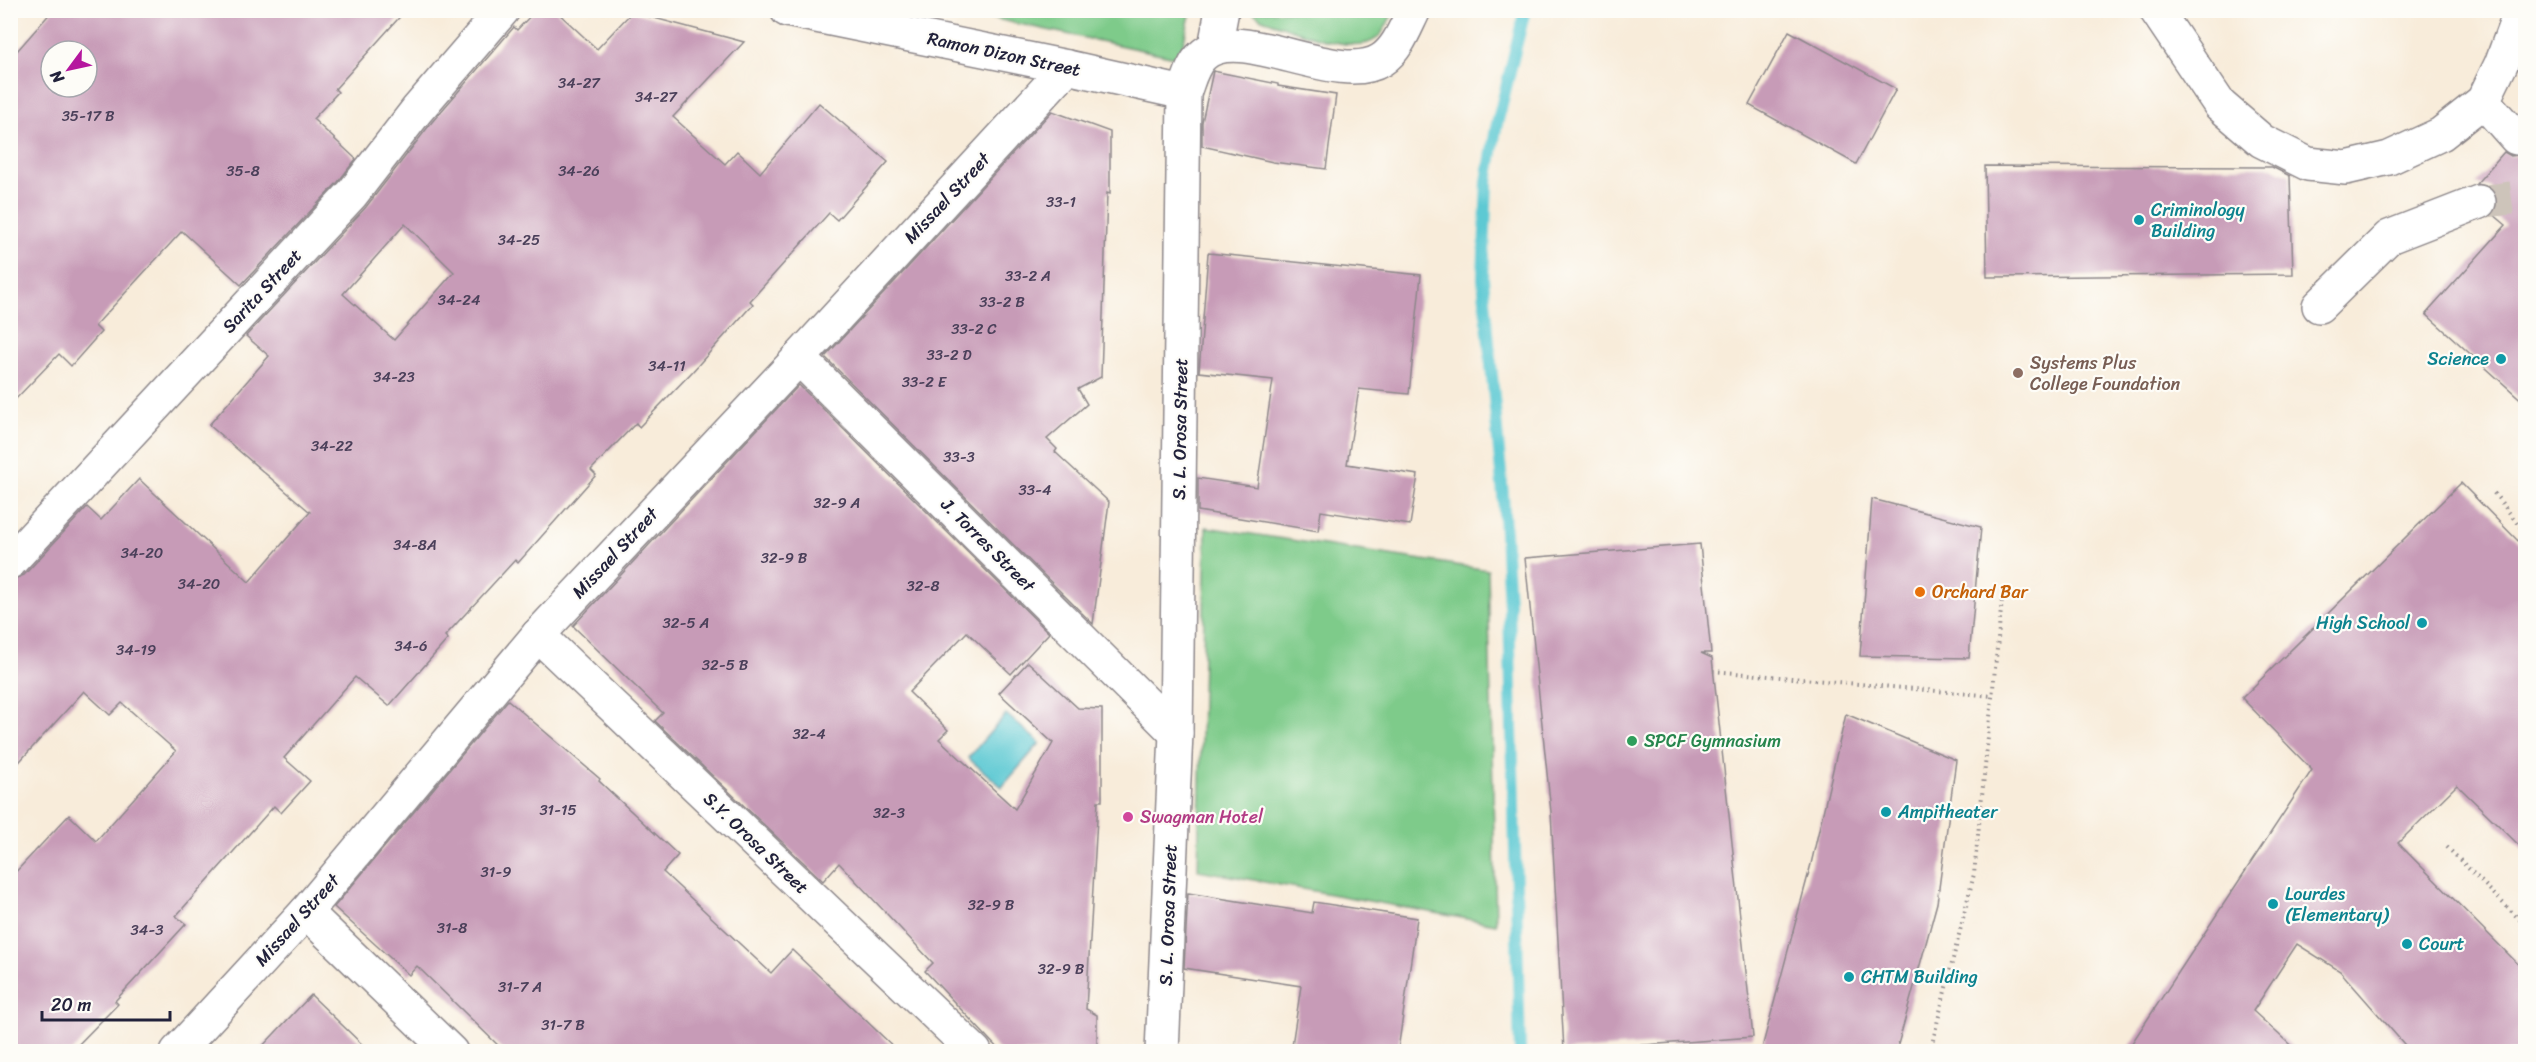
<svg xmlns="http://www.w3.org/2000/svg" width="2536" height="1062" viewBox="0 0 2536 1062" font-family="Sriracha,sans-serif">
<rect width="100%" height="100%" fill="#fdfcf7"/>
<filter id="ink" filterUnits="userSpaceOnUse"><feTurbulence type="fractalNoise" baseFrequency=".0167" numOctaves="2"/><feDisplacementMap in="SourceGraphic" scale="12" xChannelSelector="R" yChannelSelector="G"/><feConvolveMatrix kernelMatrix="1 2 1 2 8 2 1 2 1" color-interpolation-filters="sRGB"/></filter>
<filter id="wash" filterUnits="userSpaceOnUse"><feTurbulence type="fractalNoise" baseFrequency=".008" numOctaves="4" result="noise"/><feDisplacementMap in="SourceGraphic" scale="24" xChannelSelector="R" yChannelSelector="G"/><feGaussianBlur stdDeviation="1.35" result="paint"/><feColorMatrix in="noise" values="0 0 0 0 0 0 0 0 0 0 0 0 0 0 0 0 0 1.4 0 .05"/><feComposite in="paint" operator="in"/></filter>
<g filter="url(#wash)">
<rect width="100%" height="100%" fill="#f8ecda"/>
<!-- green -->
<g fill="#7ecb8a" stroke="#507662" stroke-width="1.5">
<path d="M958,11H1191L1180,58Z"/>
<path d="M1251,11H1394C1389,19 1385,32 1377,38C1355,58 1288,27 1262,19Z"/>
<path d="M1206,527L1488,570L1496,924L1198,870Z"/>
</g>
<!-- water -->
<path fill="#5dc9d3" stroke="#407687" stroke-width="1.5" d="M1006,714L1040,743L1002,787L968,758Z"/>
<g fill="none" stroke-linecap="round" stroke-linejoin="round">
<!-- stream -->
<path stroke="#5dc9d3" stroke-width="12" d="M1520,1052L1509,606L1503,495L1483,278L1487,182L1496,128L1525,10"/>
</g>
<g id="blocks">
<!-- building -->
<g fill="#c79bb7" fill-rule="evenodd">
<path d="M53,10H406L335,89L338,92L313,119L356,159L338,182L241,285L182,231L95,326L101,332L71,366L59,354L10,405V59ZM51,51H87V87H51Z"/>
<path d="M536,10H555L597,49L632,12L744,42L673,117L725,164L737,151L760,173L819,103L888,162L837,220L829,213L750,301L753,304L692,372L639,427L636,423L591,470L596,475L518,563L515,560L445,636L448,639L389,706L355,677L284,758L310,781L281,813L274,806L176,916L186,924L115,1001L118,1004L71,1052H10V878L69,815L96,841L176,751L122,703L110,715L84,691L10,772V580L24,575L87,507L101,520L139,479L249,582L310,512L209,425L269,356L246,336L366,207L432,122L514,27L517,30ZM405,224L454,272L394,340L343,294Z"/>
<path d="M1789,31L1896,89L1856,164L1749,105Z"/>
<path d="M1213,71L1278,84V86L1336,95L1326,169L1273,162L1202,146V122Z"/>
<path d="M1052,111L1110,132V194L1107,193L1101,377L1078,389L1087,404L1047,439L1057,449L1055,452L1109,502L1093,624L825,357Z"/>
<path d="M2504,152L2511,156L2526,154V404L2426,314L2506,225L2493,214L2498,204L2496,195L2490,187L2476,184Z"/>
<path d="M1985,166L2272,167L2290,176L2293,274L1987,277Z"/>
<path d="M1208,253L1421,275L1409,394L1359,389L1347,464L1418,475L1410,525L1321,511L1318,531L1198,511V478L1257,487L1273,380L1199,372Z"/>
<path d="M799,385L1049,633L1011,674L967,632L909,692L948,730L939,739L1015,809L1053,743L999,693L1028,662L1078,708L1102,709V801H1098L1086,1009L1097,1015V1052H1001L925,971L933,963L839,863L823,881L655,721L663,713L573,626Z"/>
<path d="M2461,483L2526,549V852L2457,785L2398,843L2526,972V1052H2411L2340,971L2297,944L2253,1011L2298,1052H2126L2312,770L2242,698Z"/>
<path d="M1872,499L1981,527L1969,658L1860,656Z"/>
<path d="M1700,544L1711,653H1701L1712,658L1753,1037L1564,1051L1551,812L1525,558Z"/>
<path d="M508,700L600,779L599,781L678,855L663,872L771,973L792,950L899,1052H505L417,966L409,975L334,907Z"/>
<path d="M1846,714L1956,760L1937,903L1896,1052H1761L1811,864Z"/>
<path d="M1188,893L1312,913L1314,902L1417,918L1398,1050L1370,1046L1369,1052H1291L1301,986L1184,968Z"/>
<path d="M311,995L370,1052H257Z"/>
</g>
</g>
</g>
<g filter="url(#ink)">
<use href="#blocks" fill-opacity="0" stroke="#8d878a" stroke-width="1.5"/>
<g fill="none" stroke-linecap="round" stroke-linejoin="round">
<!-- minor-tunnel -->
<path stroke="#cdc4ba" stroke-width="33" stroke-dasharray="33 16" stroke-linecap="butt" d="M2479,202L2526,196"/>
<defs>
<g id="minor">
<path d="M787,10L1067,67L1184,93"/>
<path d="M2156,10L2220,105L2262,141L2308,164L2346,168L2389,158L2441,134L2483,101L2501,64L2521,10"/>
<path d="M1215,47L1222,10"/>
<path d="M2483,101L2516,138"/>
<path d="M2319,306L2389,237L2479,202"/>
<path d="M799,358L1176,733"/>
<path d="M10,562L352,194L417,110L503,10"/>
<path d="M538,635L975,1052"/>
<path d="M306,912L451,1052"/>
<path d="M177,1052L306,912L538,635L799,358L1067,67"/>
<path d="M1162,1052L1176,733L1184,93C1189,80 1192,65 1202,56C1237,20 1337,88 1381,60C1398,49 1405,28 1414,10"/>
</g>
</defs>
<!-- minor casing -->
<use href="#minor" stroke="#8d878a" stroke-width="36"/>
<!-- path -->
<g stroke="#8d878a" stroke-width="4" stroke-dasharray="1.5 4.5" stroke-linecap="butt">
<path d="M2494,493L2526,534"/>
<path d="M1713,671L1993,696"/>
<path d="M2447,847L2526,926"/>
<path d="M1930,1052L1974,874L2003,590"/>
</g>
<!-- minor -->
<use href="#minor" stroke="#fff" stroke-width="33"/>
</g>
</g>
<!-- markers -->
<g fill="#0f9aa8" stroke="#fdfcf7" stroke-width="2">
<circle cx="2139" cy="220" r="6"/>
<circle cx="2501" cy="359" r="6"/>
<circle cx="2422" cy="623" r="6"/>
<circle cx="1886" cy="812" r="6"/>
<circle cx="2273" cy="904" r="6"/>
<circle cx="2407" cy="944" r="6"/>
<circle cx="1849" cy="977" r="6"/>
</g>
<circle fill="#8d6e63" stroke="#fdfcf7" stroke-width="2" cx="2018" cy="373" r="6"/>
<circle fill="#e8710a" stroke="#fdfcf7" stroke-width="2" cx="1920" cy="592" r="6"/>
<circle fill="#2e9e5b" stroke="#fdfcf7" stroke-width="2" cx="1632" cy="741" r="6"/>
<circle fill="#d1479c" stroke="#fdfcf7" stroke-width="2" cx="1128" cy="817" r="6"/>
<g text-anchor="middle" stroke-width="4.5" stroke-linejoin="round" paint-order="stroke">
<!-- number labels -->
<g font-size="15" fill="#4b405a">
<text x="579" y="88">34-27</text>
<text x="656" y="102">34-27</text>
<text x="88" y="121">35-17 B</text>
<text x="243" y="176">35-8</text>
<text x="579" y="176">34-26</text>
<text x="1061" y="207">33-1</text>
<text x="519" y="245">34-25</text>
<text x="1028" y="281">33-2 A</text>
<text x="459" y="305">34-24</text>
<text x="1002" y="307">33-2 B</text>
<text x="974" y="334">33-2 C</text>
<text x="949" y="360">33-2 D</text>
<text x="667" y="371">34-11</text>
<text x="394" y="382">34-23</text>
<text x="924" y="387">33-2 E</text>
<text x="332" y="451">34-22</text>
<text x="959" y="462">33-3</text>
<text x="1035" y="495">33-4</text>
<text x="837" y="508">32-9 A</text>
<text x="415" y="550">34-8A</text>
<text x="142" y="558">34-20</text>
<text x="784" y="563">32-9 B</text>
<text x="199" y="589">34-20</text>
<text x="923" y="591">32-8</text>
<text x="686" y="628">32-5 A</text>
<text x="411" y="651">34-6</text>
<text x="136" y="655">34-19</text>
<text x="725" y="670">32-5 B</text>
<text x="809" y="739">32-4</text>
<text x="558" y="815">31-15</text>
<text x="889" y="818">32-3</text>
<text x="496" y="877">31-9</text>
<text x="991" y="910">32-9 B</text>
<text x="452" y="933">31-8</text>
<text x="147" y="935">34-3</text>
<text x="1061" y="974">32-9 B</text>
<text x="520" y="992">31-7 A</text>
<text x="563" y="1030">31-7 B</text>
</g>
<!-- street labels -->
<g font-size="18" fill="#22223b" stroke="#fdfcf7">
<text transform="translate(1004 54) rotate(12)" y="6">Ramon Dizon Street</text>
<text transform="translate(947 198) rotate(-47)" y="6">Missael Street</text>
<text transform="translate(262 291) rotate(-47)" y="6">Sarita Street</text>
<text transform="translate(1180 429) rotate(-89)" y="6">S. L. Orosa Street</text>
<text transform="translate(988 545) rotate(45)" y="6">J. Torres Street</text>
<text transform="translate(615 553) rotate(-47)" y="6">Missael Street</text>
<text transform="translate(756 843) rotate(44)" y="6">S.Y. Orosa Street</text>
<text transform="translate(1168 915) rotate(-88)" y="6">S. L. Orosa Street</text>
<text transform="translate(297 920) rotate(-48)" y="6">Missael Street</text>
</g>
<!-- culture labels -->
<g font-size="18" fill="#0d838f" stroke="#fdfcf7" text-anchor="start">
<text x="2151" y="216">Criminology<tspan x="2151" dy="21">Building</tspan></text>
<text x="2489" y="365" text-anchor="end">Science</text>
<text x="2410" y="629" text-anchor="end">High School</text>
<text x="1898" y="818">Ampitheater</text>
<text x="2285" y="900">Lourdes<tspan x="2285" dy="21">(Elementary)</tspan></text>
<text x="2419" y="950">Court</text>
<text x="1861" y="983">CHTM Building</text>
</g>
<!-- education labels -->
<g font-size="18" fill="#785e54" stroke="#fdfcf7" text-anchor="start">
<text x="2030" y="369">Systems Plus<tspan x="2030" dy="21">College Foundation</tspan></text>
</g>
<!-- food labels -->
<g font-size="18" fill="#c56008" stroke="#fdfcf7" text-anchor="start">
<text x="1932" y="598">Orchard Bar</text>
</g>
<!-- leisure labels -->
<g font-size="18" fill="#27864d" stroke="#fdfcf7" text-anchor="start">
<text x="1644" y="747">SPCF Gymnasium</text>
</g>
<!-- hotel labels -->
<g font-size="18" fill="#b23c85" stroke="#fdfcf7" text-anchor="start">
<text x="1140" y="823">Swagman Hotel</text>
</g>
</g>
<!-- margin -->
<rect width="2536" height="1062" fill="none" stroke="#fdfcf7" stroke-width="36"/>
<!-- north arrow -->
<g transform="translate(69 69) rotate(237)"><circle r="28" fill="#fdfcf7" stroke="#a5a5ac" stroke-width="1.5"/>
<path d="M0-4.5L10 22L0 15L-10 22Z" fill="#b5179e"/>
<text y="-9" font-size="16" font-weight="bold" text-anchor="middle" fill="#22223b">N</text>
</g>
<!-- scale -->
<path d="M42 1011v9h128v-9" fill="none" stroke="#22223b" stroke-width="3"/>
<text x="51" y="1011" font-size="18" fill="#22223b" stroke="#fdfcf7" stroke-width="4.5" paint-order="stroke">20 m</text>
</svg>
